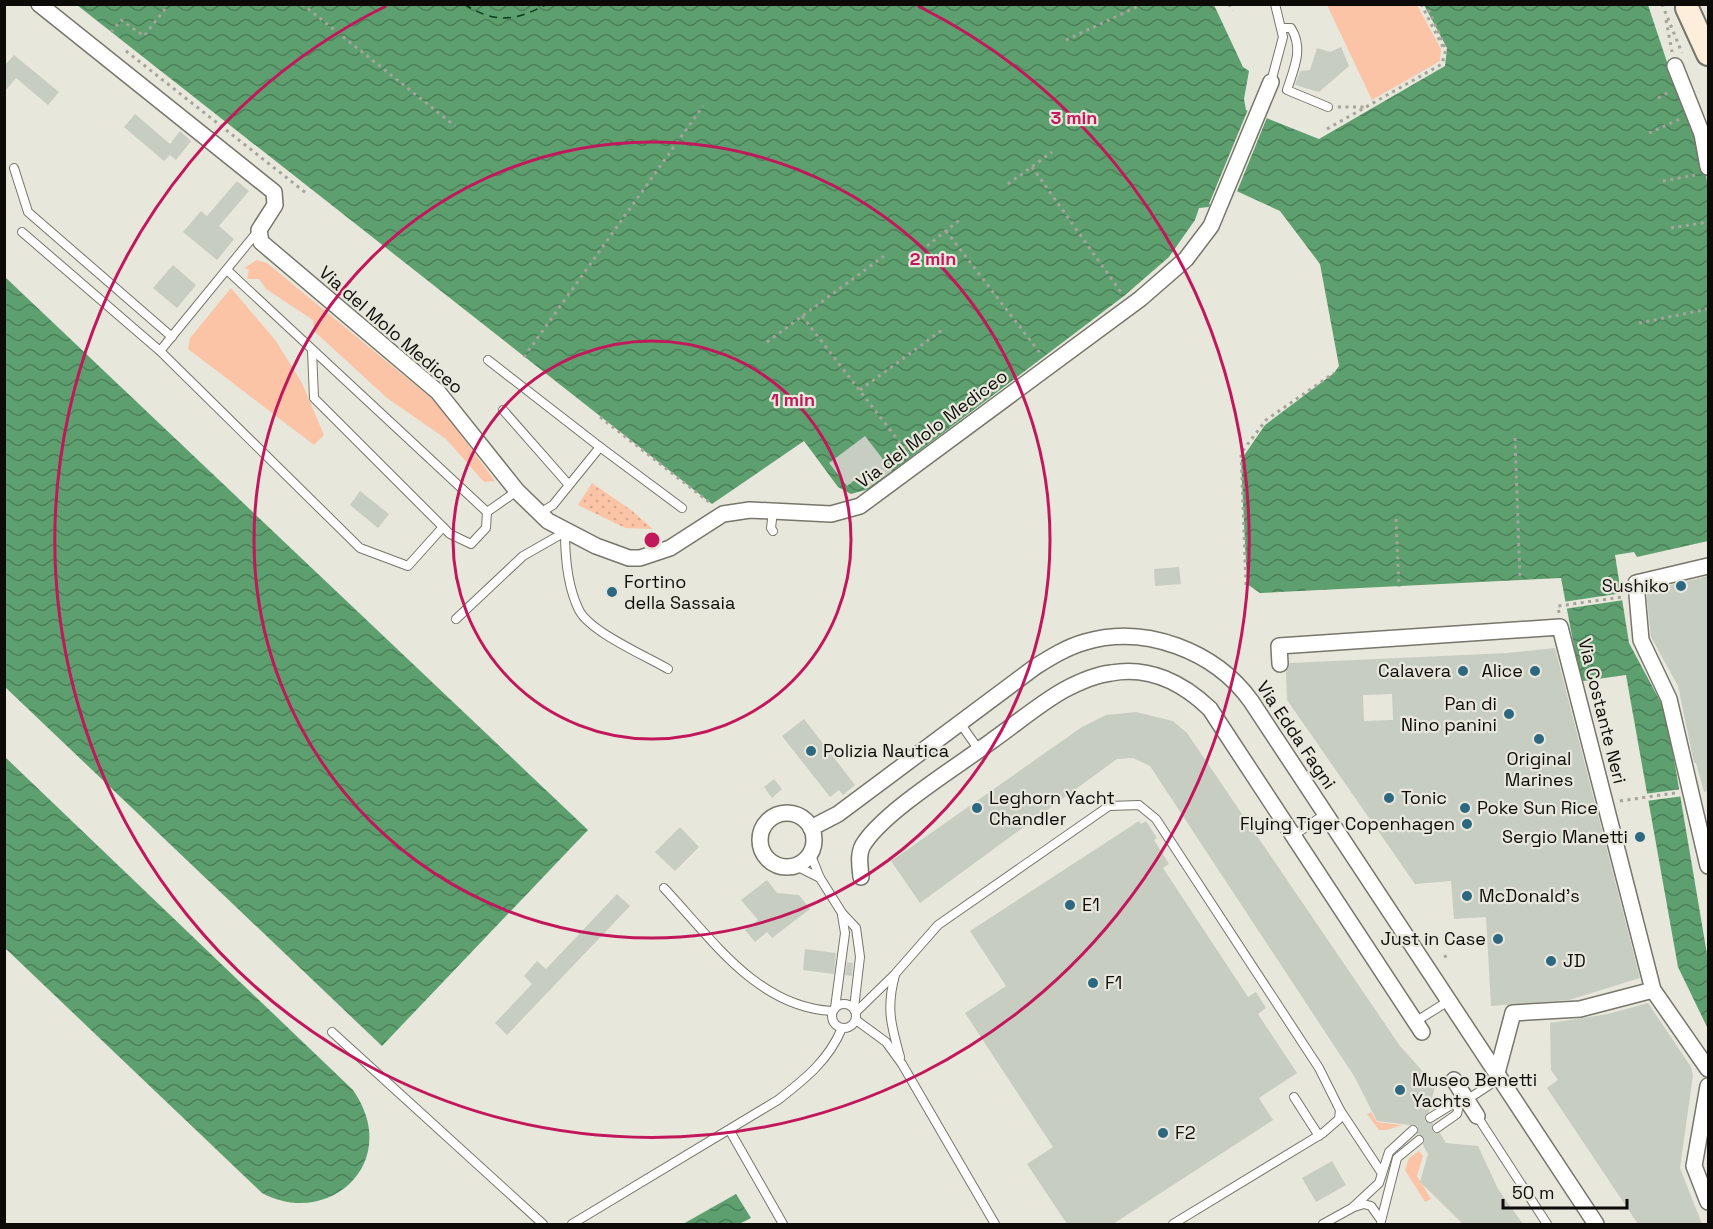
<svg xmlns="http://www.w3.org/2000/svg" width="1713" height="1229" viewBox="0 0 1713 1229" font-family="'Space Grotesk',sans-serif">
<defs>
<pattern id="park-dots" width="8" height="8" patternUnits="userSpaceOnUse" patternTransform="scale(1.5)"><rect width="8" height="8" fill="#fbc4a7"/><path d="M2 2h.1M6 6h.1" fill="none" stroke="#d6a78e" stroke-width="1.8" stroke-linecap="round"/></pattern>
<pattern id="water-waves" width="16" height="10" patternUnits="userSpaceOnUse" patternTransform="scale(1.5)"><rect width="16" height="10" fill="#5d9f6e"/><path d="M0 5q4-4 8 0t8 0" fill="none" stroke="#4b8058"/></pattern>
</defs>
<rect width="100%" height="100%" fill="#e8e7db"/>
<!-- grass -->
<g fill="#fbc4a7">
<path d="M1327,5H1417L1441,49L1440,61L1372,100Z"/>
<path d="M257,260L267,263L437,403L495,481L484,482L446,439L387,398L314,331L313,320L266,289L259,279H247L249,270L244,268Z"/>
<path d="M231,288L276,341L302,383L324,435L314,445L188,349L190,338Z"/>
<path d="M1371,1112L1377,1122L1402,1125L1387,1130H1379L1367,1114Z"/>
<path d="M1419,1151L1423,1156L1417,1176L1431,1199L1425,1202L1405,1170L1409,1158Z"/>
</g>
<!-- park -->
<path fill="url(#park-dots)" d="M592,483L631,510L653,529L625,528L578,505Z"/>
<!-- water -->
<g fill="url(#water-waves)">
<path d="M77,5H1214L1243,67L1249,71L1244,99L1246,110L1319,139L1445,66L1447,48L1424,5H1648L1670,71L1701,142L1708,188V541L1637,557L1634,552L1615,555L1629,643L1666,712L1708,960V1029L1678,967L1626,675L1583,681L1580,678L1561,578L1260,593L1247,584L1241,460L1265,425L1334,373L1339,366L1320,264L1280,211L1219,183L1209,207L1199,208L1195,220L1169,257L1124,296L869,489L851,494L838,487L804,441L712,504Z"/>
<path d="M5,277L588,830L382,1046L5,687Z"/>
<path d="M5,757L353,1090C403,1162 329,1229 262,1193L5,948Z"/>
<path d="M736,1194L751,1218L739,1224H683Z"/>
</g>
<!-- pier -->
<g fill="#e8e7db">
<path d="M1249,107L1268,115L1236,194L1220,187L1213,205L1209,204Z"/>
<path d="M1623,593L1624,600L1564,609L1563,602Z"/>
<path d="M1682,789L1684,796L1646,801L1644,794Z"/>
</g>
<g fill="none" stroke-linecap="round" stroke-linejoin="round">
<!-- ferry -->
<path stroke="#063b1a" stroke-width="1.5" stroke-dasharray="8 6" stroke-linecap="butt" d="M464,4C495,24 516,21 547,4"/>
</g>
<!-- building -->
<g fill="#c8cdc2" fill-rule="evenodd">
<path d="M1341,47L1349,66L1319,92L1295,85L1300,71L1310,70L1317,48L1330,52Z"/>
<path d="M14,55L59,92L48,105L16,78L4,92V66Z"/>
<path d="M135,114L170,144L180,131L191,141L176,160L170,155L164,161L124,127Z"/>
<path d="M237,181L249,191L219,226L234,239L217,260L183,232L201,211L207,216Z"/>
<path d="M173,265L196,285L177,308L153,288Z"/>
<path d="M865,436L892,471L868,488L859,477L847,486L829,463Z"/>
<path d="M360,491L389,514L378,528L350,505Z"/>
<path d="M1179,567L1181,584L1155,586L1154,569Z"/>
<path d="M1708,576V791L1704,792L1696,763H1694L1678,686L1651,637L1646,591Z"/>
<path d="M1555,648L1640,978L1569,1000L1491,1006L1486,917L1454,919L1451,881L1415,884L1287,700L1286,672L1290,663L1507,653ZM1392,694L1393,720L1364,721L1363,695Z"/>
<path d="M1136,712L1173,721L1187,733L1400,1046L1435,1085L1429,1112L1425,1116V1122L1433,1123L1432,1131L1440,1133L1446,1143L1478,1146L1498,1189L1523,1224H1463L1420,1182L1428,1154L1423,1145L1424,1137L1417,1134L1418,1126L1377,1121L1354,1076L1150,766L1133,758L1117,759L920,903L891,861L1082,727L1106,715Z"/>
<path d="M804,719L855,785L843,795L839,790L830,797L782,736Z"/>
<path d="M774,779L782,789L772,798L764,787Z"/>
<path d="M1139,821L1141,824L1146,821L1157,838L1154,840L1169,864L1163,868L1248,997L1256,992L1266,1008L1258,1014L1297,1073L1259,1098L1273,1120L1113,1224H1067L1027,1164L1053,1147L965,1013L1006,986L970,931Z"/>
<path d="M680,827L699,847L675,871L655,852Z"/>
<path d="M767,880L777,893L799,895L810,909L772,938L767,932L755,942L745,930L758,920L741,900Z"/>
<path d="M617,894L630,906L507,1035L495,1023L532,984L524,976L537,961L546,969Z"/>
<path d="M805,949L836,953L834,974L803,970Z"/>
<path d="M847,962L853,963L852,976L845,975Z"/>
<path d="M1648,1003L1691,1067L1693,1075L1680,1168L1702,1224H1638L1547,1088L1558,1080L1551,1070L1550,1023L1608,1014Z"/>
<path d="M1332,1161L1346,1185L1316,1202L1302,1178Z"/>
</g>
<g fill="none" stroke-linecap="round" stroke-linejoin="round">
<defs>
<g id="lane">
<path d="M1282,28H1291C1304,49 1294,68 1287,90L1328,107"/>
<path d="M1271,82L1283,37L1275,4"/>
<path d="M14,168L28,212L172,337"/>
<path d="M22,232L160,351L360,548L408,566L443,527"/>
<path d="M227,270L487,512L517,491"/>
<path d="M312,350L314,398L450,534L471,544L486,528L487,512"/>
<path d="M160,351L258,231"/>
<path d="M488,360L600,447"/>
<path d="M503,410L569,485"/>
<path d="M773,511L771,528L773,531"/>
<path d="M540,513L553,505L600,447L682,508"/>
<path d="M456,619L523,556L565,532C565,557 568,588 579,610C590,632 646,656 668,669"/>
<path d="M960,723L979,750"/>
<path d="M1293,836L1325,814"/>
<path d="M810,853L820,878L842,913L856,928L860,957L854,1008"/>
<path d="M796,866L820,878"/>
<path d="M664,888C712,939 757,1007 832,1011"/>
<path d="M895,975C886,1008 891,1025 900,1057"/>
<circle cx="844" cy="1016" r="12"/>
<path d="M835,1008L845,933L842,915"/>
<path d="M856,1012L895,974L938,925L1109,806L1139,805L1156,819L1319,1068L1340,1110L1339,1119L1323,1133L1173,1224"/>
<path d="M856,1020L886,1042L902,1064L995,1224"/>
<path d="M1415,1022L1450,1000"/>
<path d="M332,1032L543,1224"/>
<path d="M1294,1097L1319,1136"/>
<path d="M1340,1110L1381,1172"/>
<path d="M1477,1116L1547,1224"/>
<path d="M1430,1118L1451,1105H1459L1500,1078"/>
<path d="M1437,1128L1457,1114L1459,1105"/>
<path d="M730,1131L783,1224"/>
<path d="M1354,1207L1364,1204L1371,1206L1381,1220"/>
<path d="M1381,1221L1397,1158L1419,1140"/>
<path d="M572,1224L778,1100C805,1079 829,1060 842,1028"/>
<path d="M1323,1224L1352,1208L1379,1183L1389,1152L1413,1130"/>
</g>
<g id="street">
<path d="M39,4L274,192L275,205L259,230L261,242L438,392L517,491L548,521L596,546L629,558H640L670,548L723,514L750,510L831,514L860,506L1140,299L1186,259L1211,226L1271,82"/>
<path d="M1675,66L1702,134L1708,167"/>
<path d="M1708,566L1636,583L1641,640L1669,699L1708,866"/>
<path d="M1280,664L1279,646L1560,627L1653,990"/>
<circle cx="787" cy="840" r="27"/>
<path d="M811,828L838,814L1035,667C1051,657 1067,647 1085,642C1145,624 1215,651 1251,701L1596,1224"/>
<path d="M861,877C860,866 857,852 865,842C888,809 958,766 993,740C1016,724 1039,704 1064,690C1079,682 1094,675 1111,673C1149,666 1183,683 1210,709L1422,1032"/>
<path d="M1497,1073L1513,1013L1580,1009L1653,990L1708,1069"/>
<path d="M1454,1080L1477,1116"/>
<path d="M1708,1086L1694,1166L1708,1202"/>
</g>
<path id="secondary" d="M1687,8L1708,54"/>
</defs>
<!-- lane casing -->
<use href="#lane" stroke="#77766b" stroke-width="10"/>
<!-- street casing -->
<use href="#street" stroke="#77766b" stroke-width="18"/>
<!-- secondary casing -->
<use href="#secondary" stroke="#77766b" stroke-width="26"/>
<!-- path -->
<g stroke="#a5a49a" stroke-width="3" stroke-dasharray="3 4.5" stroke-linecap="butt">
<path d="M302,4L455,126"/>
<path d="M1229,4L1232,11"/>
<path d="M1421,4L1443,47"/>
<path d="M1662,4L1682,53"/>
<path d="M1666,20L1672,52"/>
<path d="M111,32L121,20L144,36L169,4"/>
<path d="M1066,40L1143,4"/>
<path d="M126,51L306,193"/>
<path d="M1658,98L1669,92"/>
<path d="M1338,107H1365"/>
<path d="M1327,129L1442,64L1446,49L1426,4"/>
<path d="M1649,133L1680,119"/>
<path d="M1032,167L1123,295"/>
<path d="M1663,181L1695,175"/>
<path d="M1008,184L1052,152"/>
<path d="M1671,228L1708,222"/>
<path d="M946,231L1040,353"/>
<path d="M927,246L962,218"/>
<path d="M802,316L908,453"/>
<path d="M1639,323L1708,309"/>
<path d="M767,342L884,256"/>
<path d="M524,357L703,106"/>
<path d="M860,390L942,330"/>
<path d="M600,417L709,502"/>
<path d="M1515,438L1520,580"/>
<path d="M1396,519L1399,587"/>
<path d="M1246,585L1241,453L1266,420L1334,373"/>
<path d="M1559,613L1558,606L1622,597"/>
<path d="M1315,774L1327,766"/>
<path d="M1620,801L1675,793"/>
<path d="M1444,957L1450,954"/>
</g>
<!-- lane -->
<use href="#lane" stroke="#fff" stroke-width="8"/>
<!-- street -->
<use href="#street" stroke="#fff" stroke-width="15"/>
<!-- secondary -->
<use href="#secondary" stroke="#fceedb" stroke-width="22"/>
</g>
<!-- distance rings -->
<g fill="none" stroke="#c2185b" stroke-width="3">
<circle cx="652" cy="540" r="199"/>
<circle cx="652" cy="540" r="398"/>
<path d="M918 6A597 597 0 1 1 386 6"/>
</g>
<!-- markers -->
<g fill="#2d6880" stroke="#e8e7db" stroke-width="2">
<circle cx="1681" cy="586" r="6"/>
<circle cx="612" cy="592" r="6"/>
<circle cx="1463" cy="671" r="6"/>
<circle cx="1535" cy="671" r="6"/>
<circle cx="1509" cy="714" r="6"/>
<circle cx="1539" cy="739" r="6"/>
<circle cx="811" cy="751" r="6"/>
<circle cx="1389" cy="798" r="6"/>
<circle cx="977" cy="808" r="6"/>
<circle cx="1465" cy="808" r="6"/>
<circle cx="1467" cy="824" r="6"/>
<circle cx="1640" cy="837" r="6"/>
<circle cx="1467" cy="896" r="6"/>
<circle cx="1070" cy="905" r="6"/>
<circle cx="1498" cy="939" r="6"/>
<circle cx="1551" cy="961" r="6"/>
<circle cx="1093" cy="983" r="6"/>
<circle cx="1400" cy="1090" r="6"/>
<circle cx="1163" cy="1133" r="6"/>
</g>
<g text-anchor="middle" stroke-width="4.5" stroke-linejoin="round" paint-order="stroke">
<!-- street labels -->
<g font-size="18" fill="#0c0b08" stroke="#e8e7db">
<text transform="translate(391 330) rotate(41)" y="6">Via del Molo Mediceo</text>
<text transform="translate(932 429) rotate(-37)" y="6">Via del Molo Mediceo</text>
<text transform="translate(1602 711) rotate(76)" y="6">Via Costante Neri</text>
<text transform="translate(1296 735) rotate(56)" y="6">Via Edda Fagni</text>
</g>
<!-- poi labels -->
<g font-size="18" fill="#0c0b08" stroke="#e8e7db" text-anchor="start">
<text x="624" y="588">Fortino<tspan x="624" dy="21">della Sassaia</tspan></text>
<text x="1669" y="592" text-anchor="end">Sushiko</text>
<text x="1451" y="677" text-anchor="end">Calavera</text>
<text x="1523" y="677" text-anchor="end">Alice</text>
<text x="1497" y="710" text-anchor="end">Pan di<tspan x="1497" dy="21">Nino panini</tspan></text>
<text x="823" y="757">Polizia Nautica</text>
<text x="1539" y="765" text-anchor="middle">Original<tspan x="1539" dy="21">Marines</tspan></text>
<text x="989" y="804">Leghorn Yacht<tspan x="989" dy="21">Chandler</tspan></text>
<text x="1401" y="804">Tonic</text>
<text x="1477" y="814">Poke Sun Rice</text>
<text x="1455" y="830" text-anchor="end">Flying Tiger Copenhagen</text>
<text x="1628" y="843" text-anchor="end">Sergio Manetti</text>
<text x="1479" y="902">McDonald's</text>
<text x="1082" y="911">E1</text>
<text x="1486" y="945" text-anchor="end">Just in Case</text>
<text x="1563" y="967">JD</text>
<text x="1105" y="989">F1</text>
<text x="1412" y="1086">Museo Benetti<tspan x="1412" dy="21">Yachts</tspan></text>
<text x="1175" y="1139">F2</text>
</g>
</g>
<circle cx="652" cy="540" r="9" fill="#c2185b" stroke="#e8e7db" stroke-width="3"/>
<g font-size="18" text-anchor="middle" font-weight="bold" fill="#c2185b" stroke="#e8e7db" stroke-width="4.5" stroke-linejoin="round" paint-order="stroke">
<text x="1074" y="124">3 min</text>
<text x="933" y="265">2 min</text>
<text x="793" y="406">1 min</text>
</g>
<!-- border -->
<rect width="1713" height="1229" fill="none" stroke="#0c0b08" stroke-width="12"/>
<!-- scale -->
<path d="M1503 1199v9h124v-9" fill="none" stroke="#0c0b08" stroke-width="3"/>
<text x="1512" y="1199" font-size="18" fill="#0c0b08" stroke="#e8e7db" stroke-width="4.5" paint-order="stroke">50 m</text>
</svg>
